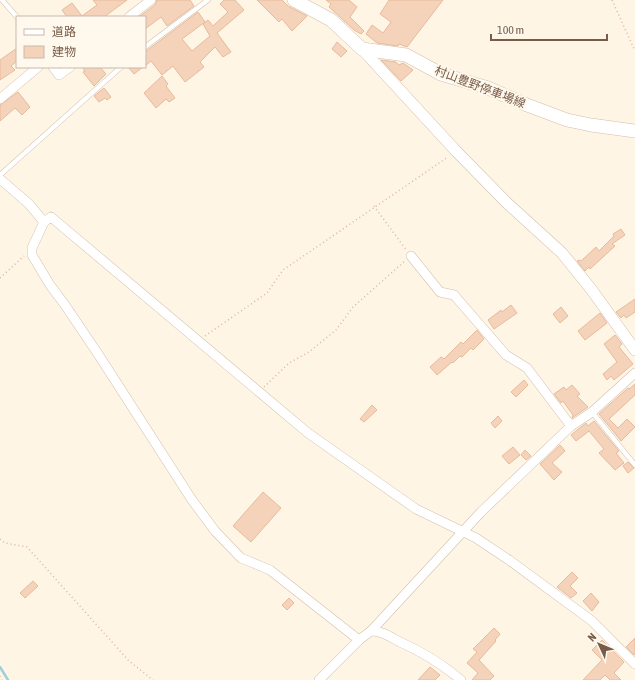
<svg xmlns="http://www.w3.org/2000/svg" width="635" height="680" viewBox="0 0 635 680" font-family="'Asap Condensed','Noto Sans JP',sans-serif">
<rect width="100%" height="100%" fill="#fef5e5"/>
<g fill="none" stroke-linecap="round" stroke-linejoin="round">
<!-- stream -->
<path stroke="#9ed0db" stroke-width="2.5" d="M0,667L8,680"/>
</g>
<!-- building -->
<g fill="#f5d3bb" stroke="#e8ba9a">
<path d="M93,0H127L104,17H67L62,10L72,3L82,16L97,5Z"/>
<path d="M157,0H190L194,6L167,26L161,17L145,29V17H139L155,5Z"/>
<path d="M224,0H235L244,10L217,33L231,52L223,57L215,47L200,62L204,67L185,82L173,66L162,75L151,61L145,66V52L198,12L205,22L182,39L192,51L210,36L203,24L208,20L213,26L228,12L220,4Z"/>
<path d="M257,0H282L288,6L307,16L292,31L282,19L279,22Z"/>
<path d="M326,0H349L357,7L350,17L364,31L361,34L354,30L329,7L331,4Z"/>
<path d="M389,0H443L407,47L399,44L398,46L377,43L366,34L372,25L383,33L391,22L380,14Z"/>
<path d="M337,42L347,51L341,57L332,49Z"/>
<path d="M17,48V61L11,66L15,70L0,80V60Z"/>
<path d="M381,60L396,62L399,65L403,63L413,70L401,81Z"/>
<path d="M82,67H100L106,74L94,86L83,72L85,71Z"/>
<path d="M128,67H143L134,74Z"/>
<path d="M162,76L168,84L166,86L175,98L169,102L166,99L156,108L144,93Z"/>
<path d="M104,88L111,97L107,100L105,98L99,102L94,96Z"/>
<path d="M18,92L30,107L22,115L15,108L0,121V105Z"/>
<path d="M621,229L625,235L612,244L615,246L590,269L589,267L585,271L577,261L579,260L581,261L596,247L599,251L614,236L613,234Z"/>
<path d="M635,299V312L626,318L624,315L621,318L616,312Z"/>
<path d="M511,305L517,313L494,329L488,320L501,310L502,312Z"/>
<path d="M561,307L568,316L560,323L553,314Z"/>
<path d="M600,313L607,323L585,340L578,331Z"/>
<path d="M477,330L484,339L473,350L471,348L462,357L460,356L453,363L452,362L437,375L430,367L441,357L444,359L461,342L463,344Z"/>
<path d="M615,335L622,344L619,347L633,364L614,380L611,376L607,380L603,374L617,362L604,344Z"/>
<path d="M524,380L528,385L516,397L511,392Z"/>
<path d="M635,384V395L609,419L618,428L627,419L635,427L621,441L599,414L628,388L629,389Z"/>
<path d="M572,385L580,394L577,396L588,407L572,418L573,415L563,401L561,403L554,394L564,387L566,390Z"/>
<path d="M372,405L377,410L364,422L360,419Z"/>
<path d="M498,416L502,421L495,428L491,423Z"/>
<path d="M594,421L619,451L616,453L624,463L615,470L599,453L604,449L589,431L576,441L571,435L586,423L588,426Z"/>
<path d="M560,445L565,451L552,463L562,472L554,480L540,464Z"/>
<path d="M513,447L520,455L509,464L502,456Z"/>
<path d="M525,450L531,456L526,460L521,455Z"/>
<path d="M628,462L634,468L628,473L623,466Z"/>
<path d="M263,492L281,508L251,542L233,526Z"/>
<path d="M572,572L578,578L570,586L577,593L571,598L557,587Z"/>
<path d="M33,581L38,586L25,598L20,593Z"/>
<path d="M591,593L599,602L592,611L583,601Z"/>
<path d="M289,598L294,603L287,610L282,605Z"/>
<path d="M494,628L500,634L495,640L496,641L479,660L494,676L490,680H472L478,673L467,663L477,652L473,649Z"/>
<path d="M635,638V654L634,655L626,647Z"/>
<path d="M602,640L624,662L614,673L621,680H610L605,675L600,680H583L602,660L592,650Z"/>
<path d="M430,667L440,675L435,680H418Z"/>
</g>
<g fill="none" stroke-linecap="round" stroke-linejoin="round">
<defs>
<g id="service">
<path d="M2,0L17,17"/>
<path d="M145,47L208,0"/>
<path d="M0,175L121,67"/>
<path d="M592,412L635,465"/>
</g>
<g id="minor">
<path d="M129,17L151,0"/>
<path d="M53,67L59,75L70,67"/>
<path d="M0,99L38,67"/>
<path d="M0,179L29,204L44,222"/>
<path d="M411,256L440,292L454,295L506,355L527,368L571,426"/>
<path d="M371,631C381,630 392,638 400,642C423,652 442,664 461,680"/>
<path d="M359,640L270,570L241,558L215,531L192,500L100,357L65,305L50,285L32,255V248L44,222L51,217L308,433L416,509L476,538L509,560L592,621L635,664"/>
<path d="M319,680L359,640L371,631L481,512L571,426L592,412L635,373"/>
</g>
<path id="tertiary" d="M362,49L456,151L507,203L562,253L591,289L635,350"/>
<path id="secondary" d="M294,0L331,20L362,49L406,55L441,74L488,88L527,105L567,120L591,125L635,131"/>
</defs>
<!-- service casing -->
<use href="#service" stroke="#d2bfad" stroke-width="5.5"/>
<!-- minor casing -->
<use href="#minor" stroke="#d2bfad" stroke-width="10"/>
<!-- tertiary casing -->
<use href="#tertiary" stroke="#d2bfad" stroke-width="12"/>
<!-- secondary casing -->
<use href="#secondary" stroke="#d5beaa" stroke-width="14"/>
<!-- path -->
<g stroke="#dab79e" stroke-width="1.5" stroke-dasharray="1 3" stroke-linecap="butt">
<path d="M612,0L635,51"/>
<path d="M374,206L407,251"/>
<path d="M0,278L24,256"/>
<path d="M205,336L267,293L283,270L448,157"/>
<path d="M264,387L289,363L309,352L336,330L353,307L405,261"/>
<path d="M0,539L5,543L27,547L129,661L153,680"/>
<path d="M0,676L2,680"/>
</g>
<!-- service -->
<use href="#service" stroke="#fff" stroke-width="4.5"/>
<!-- minor -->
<use href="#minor" stroke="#fff" stroke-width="9"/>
<!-- tertiary -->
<use href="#tertiary" stroke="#fff" stroke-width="11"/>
<!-- secondary -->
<use href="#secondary" stroke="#fff" stroke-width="13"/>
</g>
<g text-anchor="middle" stroke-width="4" stroke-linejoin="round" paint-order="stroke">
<!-- street labels -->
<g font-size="12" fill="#785b48" stroke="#fff8ed">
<text transform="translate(480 87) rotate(21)" y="4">村山豊野停車場線</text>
</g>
</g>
<!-- legend -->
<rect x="16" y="16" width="130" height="52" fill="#fff8ed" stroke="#c9b9ab"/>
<rect x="24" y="29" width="20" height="6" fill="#ffffff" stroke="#c9b9ab"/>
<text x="52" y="36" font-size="12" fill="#785b48">道路</text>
<rect x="24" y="46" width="20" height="12" fill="#f5d3bb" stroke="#c9b9ab"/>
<text x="52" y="56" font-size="12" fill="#785b48">建物</text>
<!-- north arrow -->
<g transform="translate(599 644) rotate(314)" stroke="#fff8ed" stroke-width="3" paint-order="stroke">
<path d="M0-3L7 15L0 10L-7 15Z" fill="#785b48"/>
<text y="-6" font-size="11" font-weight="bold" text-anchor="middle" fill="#785b48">N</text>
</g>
<!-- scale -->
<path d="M491 34v6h116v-6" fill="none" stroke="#785b48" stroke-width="2"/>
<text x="497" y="34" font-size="12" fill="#785b48" stroke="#fff8ed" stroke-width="3" paint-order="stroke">100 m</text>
</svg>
